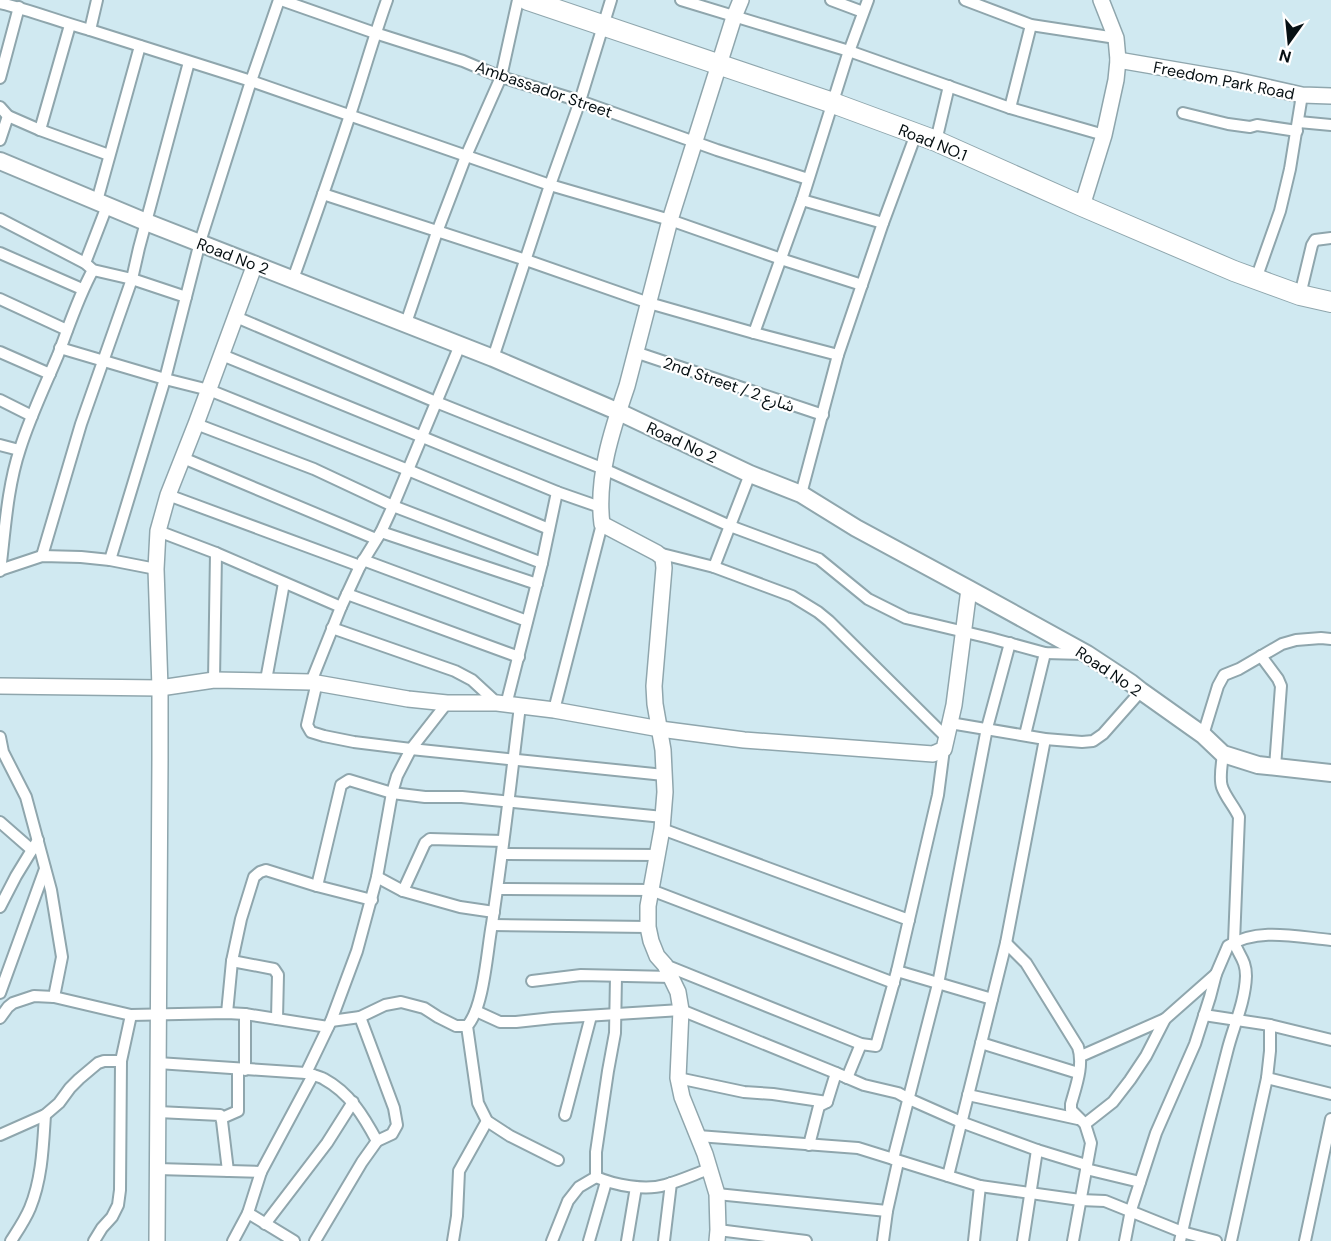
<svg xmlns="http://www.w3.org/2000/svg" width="1331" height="1241" viewBox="0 0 1331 1241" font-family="'DM Sans','Noto Sans Arabic',sans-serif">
<rect width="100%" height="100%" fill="#d0e9f1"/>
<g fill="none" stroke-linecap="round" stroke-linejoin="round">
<defs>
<g id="street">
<path d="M281,0L375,33L463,61L501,77L580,101L717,150L808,179"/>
<path d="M681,0L849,51L1010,108L1104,135"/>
<path d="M831,0L863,12"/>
<path d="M965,0L1031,25L1116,38"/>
<path d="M0,3C31,10 60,22 90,30L251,81L550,185L670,220L787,261L862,285"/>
<path d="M90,30L97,0"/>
<path d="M0,78L19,7"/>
<path d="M0,107L8,116L40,130L109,155"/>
<path d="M1010,108L1031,25"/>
<path d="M1183,113L1228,124L1250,127L1257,125L1297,131"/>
<path d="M1299,122L1331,125"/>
<path d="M40,130L70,25"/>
<path d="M0,140L8,116"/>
<path d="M936,141L949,86"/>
<path d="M323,194L526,260L649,303L754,333L838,355"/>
<path d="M802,200L883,223"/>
<path d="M97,201L140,46"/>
<path d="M0,219L85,263L93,270L132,279L186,297"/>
<path d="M0,253L82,289"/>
<path d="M85,263L107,206"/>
<path d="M293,279C312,226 331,172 349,118C362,79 373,39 387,0"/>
<path d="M1256,279L1280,211L1290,169L1302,95"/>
<path d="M1300,295L1312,245L1315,240L1331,238"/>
<path d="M0,299L67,330"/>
<path d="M236,317L436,402L604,469L730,526L819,559L868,599L906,618L990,638L1045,653L1084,654"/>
<path d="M406,323L437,232L466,156L501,77L518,0"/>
<path d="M754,333L802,200L847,57L868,0"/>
<path d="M60,348L165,379L209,390L408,470L549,529"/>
<path d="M0,352L50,374"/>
<path d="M635,352L823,415"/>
<path d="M222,355L557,492L600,507"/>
<path d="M493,358L550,185L580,101L611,0"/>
<path d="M0,400L32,416"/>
<path d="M196,424L314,469L393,506L542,563"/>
<path d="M0,445L19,450"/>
<path d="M183,458L376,539"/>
<path d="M801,494L838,355L883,223L916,134"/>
<path d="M168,495L360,566"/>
<path d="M158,531L216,553L341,607"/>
<path d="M381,532L537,584"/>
<path d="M658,553L714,567L792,596L818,612L829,621L948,739"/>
<path d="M42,556L81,424L132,279L139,248L189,62"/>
<path d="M110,560L165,379L200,242L251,81L279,0"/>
<path d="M363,560L527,621"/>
<path d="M714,567L750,474"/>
<path d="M0,570L42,556L81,557L110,560L156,569"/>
<path d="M0,571C5,531 7,488 20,449C30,417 45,386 58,355C69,326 78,297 93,270"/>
<path d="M347,594L519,657"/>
<path d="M332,628L455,671L472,680L497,703"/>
<path d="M1261,656L1278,679L1281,686L1275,767"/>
<path d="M214,680L216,553"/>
<path d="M266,680L284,583"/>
<path d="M311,682L341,607L360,566L381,532L393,506L460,345"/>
<path d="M317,682L307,725L311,732L324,736L354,742L411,749L664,775"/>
<path d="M506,705L542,563L557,492"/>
<path d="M520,706C511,779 503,852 492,924C487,950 484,1008 467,1026L478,1103L487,1121L510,1136L558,1160"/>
<path d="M554,710L602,524"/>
<path d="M950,723L1045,739L1082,742L1093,741L1103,734L1141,691"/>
<path d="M1025,735L1045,653"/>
<path d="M1203,735L1218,686L1224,675L1239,669L1282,644L1296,640L1321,638L1331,639"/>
<path d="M0,737L3,752L26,797L51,890L62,957L54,997"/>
<path d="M0,822L32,850"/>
<path d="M662,829L909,920"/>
<path d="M502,854L658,855"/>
<path d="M377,877L403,891L460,907L494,912"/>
<path d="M317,886L341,785L349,780L392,793L425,797H462L663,817"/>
<path d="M498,889L651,890L894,983"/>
<path d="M403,891L425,843L430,839L503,841"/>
<path d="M0,907L16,876L38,840"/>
<path d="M492,925L648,927"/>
<path d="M1006,943L1026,963L1078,1047C1084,1065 1076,1086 1071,1104V1110L1085,1124L1091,1143L1073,1241"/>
<path d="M232,961L274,969L278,975L277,1019"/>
<path d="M665,965L861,1044L876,1046L897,971L938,795L944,749"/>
<path d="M897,971L992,999"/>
<path d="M532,981L581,975L672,977"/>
<path d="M0,993L45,869"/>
<path d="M476,1011L500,1022H516L553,1018L681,1010L836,1073L864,1085L898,1093L909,1099L961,1122L1037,1150L1086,1165"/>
<path d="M227,1013L232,961L241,919L254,877L260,872L266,870L317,886L372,900"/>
<path d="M1204,1015L1270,1025L1331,1040"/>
<path d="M0,1018L8,1007L13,1003L34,996L54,997L131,1015L227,1013L245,1014L328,1027"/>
<path d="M331,1021L360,1017L385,1005L401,1002L424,1008L438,1017L456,1026H467"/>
<path d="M981,1043L1078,1073"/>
<path d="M1081,1056L1165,1019"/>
<path d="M158,1063L306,1073C312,1075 319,1076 324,1079C350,1093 364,1117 377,1141"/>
<path d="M245,1070V1014"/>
<path d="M306,1073L331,1021L357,951L377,877L392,793L397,776L411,749L447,703"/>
<path d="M678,1078L744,1092L773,1094L827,1102"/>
<path d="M847,1078L861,1044"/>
<path d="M1267,1078L1331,1094"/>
<path d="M968,1095L1078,1119"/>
<path d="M158,1112L220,1115L222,1121L228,1171"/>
<path d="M565,1115L591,1016"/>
<path d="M222,1118L238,1111V1069"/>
<path d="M1085,1124L1113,1102L1130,1080L1146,1056L1165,1019L1216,974"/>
<path d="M0,1135L45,1115L59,1103L70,1088L79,1079L98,1063L104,1061H121"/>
<path d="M698,1136L858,1148L980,1186L1080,1200L1105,1201L1182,1232L1216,1241"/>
<path d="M809,1145L819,1106L827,1102L836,1073"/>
<path d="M893,1159L938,984L987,728L1010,643"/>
<path d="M157,1169L261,1172"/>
<path d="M1086,1169L1140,1182"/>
<path d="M948,1176L1006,943L1045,739"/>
<path d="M596,1177V1152L608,1071L615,1033L616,976"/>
<path d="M596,1177C614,1185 645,1191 665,1185C680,1181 695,1174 709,1169"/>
<path d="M717,1194L887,1211"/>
<path d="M248,1213L294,1241"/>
<path d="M265,1224L327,1143L353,1102"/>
<path d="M718,1230L806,1241"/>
<path d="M11,1241C18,1230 25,1220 30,1208C42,1179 43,1146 45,1115"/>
<path d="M94,1241L102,1228L112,1217L118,1205L120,1190L121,1061L131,1015"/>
<path d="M233,1241L248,1213L261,1172L313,1075"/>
<path d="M315,1241L362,1162L377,1141L392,1134L397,1125L394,1108L360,1017"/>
<path d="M453,1241L457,1216L459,1171L487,1121"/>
<path d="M552,1241L568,1201L579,1187L596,1177"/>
<path d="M589,1241L606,1182"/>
<path d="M627,1241L636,1187"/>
<path d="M664,1241L671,1183"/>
<path d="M883,1241L887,1211L898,1162"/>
<path d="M974,1241L980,1186"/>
<path d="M1023,1241L1037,1150"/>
<path d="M1125,1241L1131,1210L1156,1133L1195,1044L1210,997L1216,974L1228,946C1258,927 1297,937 1331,940"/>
<path d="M1180,1241C1194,1178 1211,1115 1227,1052C1233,1027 1245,1003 1246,976C1246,960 1239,956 1234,942L1239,817C1234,806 1226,798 1222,787C1219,778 1222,764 1223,754"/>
<path d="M1231,1241L1267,1078L1270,1051V1025"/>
<path d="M1305,1241L1331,1119"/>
</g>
<g id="secondary">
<path d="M1118,60L1235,80L1302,95L1331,96"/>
<path d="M1082,206L1104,135L1116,80L1118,60L1116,38L1101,0"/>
<path d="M0,686L160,688L214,680L311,682L408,699L447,703H497L554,710L660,729L744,740L933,754L944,749L954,705L969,589"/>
<path d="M157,1241L160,759V688L156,569L158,531L168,495L196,424L255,264"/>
<path d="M717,1241L718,1230L717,1194L705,1154L682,1097L678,1078L681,1010L678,992L665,965L657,956L651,941L648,927V906L662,829L665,792L663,750L655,704L654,686L664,568L663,558L657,553L602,524C596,478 612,430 627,386L670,220L734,17L741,0"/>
</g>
<path id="primary" d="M0,161L146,222L493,358L619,412L750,474L801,494L856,528L969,589L1087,654L1131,683L1141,691L1203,735L1223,754L1258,765L1331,773"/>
<path id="highway" d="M528,0L833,103L936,141L1082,206L1234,271L1300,295L1331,302"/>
</defs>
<!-- street casing -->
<use href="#street" stroke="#8fa6ad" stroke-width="14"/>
<!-- secondary casing -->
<use href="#secondary" stroke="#8fa6ad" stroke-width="18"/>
<!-- primary casing -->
<use href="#primary" stroke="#8fa6ad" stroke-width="20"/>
<!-- highway casing -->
<use href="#highway" stroke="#8fa6ad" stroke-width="22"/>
<!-- street -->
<use href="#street" stroke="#fff" stroke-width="10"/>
<!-- secondary -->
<use href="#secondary" stroke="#fff" stroke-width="15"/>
<!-- primary -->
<use href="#primary" stroke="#fff" stroke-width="16"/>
<!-- highway -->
<use href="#highway" stroke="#fff" stroke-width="20"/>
</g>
<g text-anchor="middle" stroke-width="4.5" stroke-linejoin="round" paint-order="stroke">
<!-- street labels -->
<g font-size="16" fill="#071013" stroke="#fff">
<text transform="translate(1224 80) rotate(11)" y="6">Freedom Park Road</text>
<text transform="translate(544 89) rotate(19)" y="6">Ambassador Street</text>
<text transform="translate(933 142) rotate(22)" y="6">Road NO.1</text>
<text transform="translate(233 256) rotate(21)" y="6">Road No 2</text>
<text transform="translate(729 384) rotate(19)" y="6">2nd Street / شارع 2</text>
<text transform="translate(682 442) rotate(25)" y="6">Road No 2</text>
<text transform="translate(1109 671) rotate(34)" y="6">Road No 2</text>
</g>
</g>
<!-- north arrow -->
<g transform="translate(1289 42) rotate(195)" stroke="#ffffff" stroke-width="4.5" paint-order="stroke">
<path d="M0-4.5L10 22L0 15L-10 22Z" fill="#071013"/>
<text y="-9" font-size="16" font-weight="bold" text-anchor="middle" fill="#071013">N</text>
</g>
</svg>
